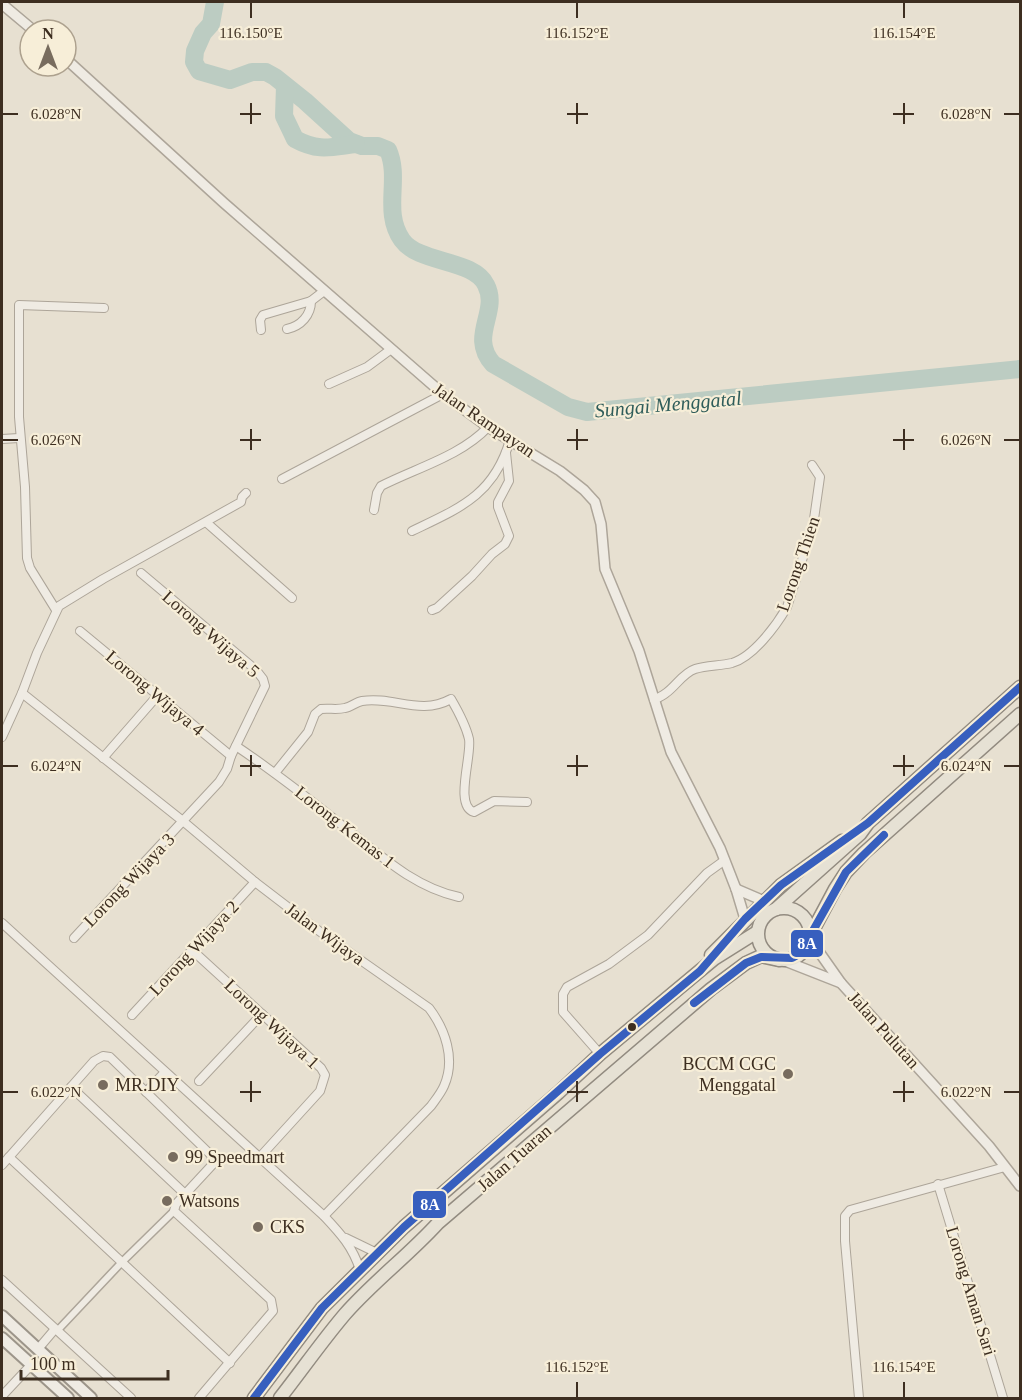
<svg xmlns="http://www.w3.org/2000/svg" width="1022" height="1400" viewBox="0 0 1022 1400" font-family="'Times New Roman',serif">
<rect width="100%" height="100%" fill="#e7e0d1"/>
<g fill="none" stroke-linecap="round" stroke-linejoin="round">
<!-- river -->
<g stroke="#bcccc2" stroke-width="18">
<path d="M215,2L211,24L203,33L195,51L194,62L199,71L230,80L252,72H266L275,77L305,101L349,141L362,146H378L388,150C401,179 382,211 402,240C419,264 474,259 486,285C500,312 468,336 493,364L568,407L587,412L1020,369"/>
<path d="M285,86L284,116L295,139C319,152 331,147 356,144"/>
</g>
<defs>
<path id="pedestrian" d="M57,1331L122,1262L174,1211"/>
<g id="minor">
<path d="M287,329C301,326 311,315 311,301"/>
<path d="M261,330L260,320L263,315L311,301L324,291"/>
<path d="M329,384L367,367L390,350"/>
<path d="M2,439L19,438"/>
<path d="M282,479L443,394"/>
<path d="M374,510L377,493L381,486C416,468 461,456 488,427"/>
<path d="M207,523L292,598"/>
<path d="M412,531C460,508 494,495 510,440"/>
<path d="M56,610L30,568L27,558L25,487L19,417V305L104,308"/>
<path d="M432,610L437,608L472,576L492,554L505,544L509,536L498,507V502L509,481L506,453"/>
<path d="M80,631L231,756"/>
<path d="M22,693L184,822L255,882L319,931L429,1008C445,1029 456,1059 444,1086C441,1093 436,1099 431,1106L324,1216"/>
<path d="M654,700C658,698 662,696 666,693C676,686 683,673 695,669C706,665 720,666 732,663C753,657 776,626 787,607L813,526L820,477L812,465"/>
<path d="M2,737L22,693L37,653L59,606L103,579L241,502L242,497L246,493"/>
<path d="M236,746C273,771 308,798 343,826C379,854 413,887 459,897"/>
<path d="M103,758L158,695"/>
<path d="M275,773L308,732L315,714L321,709C329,708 337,710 345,708C351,707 356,702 362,701C394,696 420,716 451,699C458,711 466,726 469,739C472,756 454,806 474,812L494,801L527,802"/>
<path d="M2,923L324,1216C340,1233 353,1247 360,1270"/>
<path d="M74,938L219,782L227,769L231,756L265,686L263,679L256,670L141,573"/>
<path d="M192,950L321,1068L325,1075L320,1091L259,1158"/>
<path d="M132,1015L255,882"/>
<path d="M600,1054L563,1012V994L567,987L609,964L648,935L707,873L725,860"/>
<path d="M199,1081L262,1014"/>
<path d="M71,1087L185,1194"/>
<path d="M146,1092L165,1072"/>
<path d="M9,1157L230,1363"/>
<path d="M2,1165L94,1061L103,1056L110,1057L211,1155L213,1164L176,1204L174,1211L271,1300L273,1311L199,1398"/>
<path d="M938,1184L1003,1398"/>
<path d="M346,1238L377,1253"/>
<path d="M2,1280L131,1398"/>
<path d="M38,1349L55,1329"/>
<path d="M2,1396L31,1365"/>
<path d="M859,1398L845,1241V1216L850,1210L1005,1167"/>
</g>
<g id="tertiary">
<path d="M2,4L33,30"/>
<path d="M66,59L224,203L443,394L488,427L560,471L584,490L595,502L601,524L605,569L639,651L671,752L720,848L736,889L745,919"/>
<path d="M736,889L764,901"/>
<path d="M810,939L841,983L989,1146L1020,1186"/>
<path d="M785,961L841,983"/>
</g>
<g id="secondary">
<path d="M2,1316L91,1398"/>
<path d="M2,1338L68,1398"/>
</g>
<g id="primary">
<circle cx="784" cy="934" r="26"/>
<path d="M776,909L860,834L868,823L1020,687"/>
<path d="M810,936L835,889L846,872L864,853L1020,714"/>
<path d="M711,955L781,885L842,841"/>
<path d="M254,1398L322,1308L404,1227L558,1093L600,1054L714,959L757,932"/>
<path d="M280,1398C302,1370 322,1341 345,1314C374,1281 409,1255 438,1223L711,989L746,963L761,956L779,960"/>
</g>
</defs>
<!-- pedestrian casing -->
<use href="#pedestrian" stroke="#ada599" stroke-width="9"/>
<!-- minor casing -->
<use href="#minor" stroke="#ada599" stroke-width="10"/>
<!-- tertiary casing -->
<use href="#tertiary" stroke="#ada599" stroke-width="12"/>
<!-- secondary casing -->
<use href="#secondary" stroke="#9c958a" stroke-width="14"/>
<!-- primary casing -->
<use href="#primary" stroke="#928b80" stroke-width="15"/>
<!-- pedestrian -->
<use href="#pedestrian" stroke="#efebe3" stroke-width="6"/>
<!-- minor -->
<use href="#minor" stroke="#efebe3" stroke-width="8"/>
<!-- tertiary -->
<use href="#tertiary" stroke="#efebe3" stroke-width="9"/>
<!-- secondary -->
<use href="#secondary" stroke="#efebe3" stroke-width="10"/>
<!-- primary -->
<use href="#primary" stroke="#e6e1d4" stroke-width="12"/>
<defs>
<g id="bus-1">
<path d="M694,1003L746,963L761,957L792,958L803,952L810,936L846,872L884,835"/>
<path d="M254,1398L322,1308L404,1227L600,1054L700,971L745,919L781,885L868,823L1020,687"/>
</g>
</defs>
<!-- bus-1 casing -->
<use href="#bus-1" stroke="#f7eed8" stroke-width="12"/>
<!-- bus-1 -->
<use href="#bus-1" stroke="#375fbe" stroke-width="8"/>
</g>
<!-- ticks -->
<path fill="none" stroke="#3d2e20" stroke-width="2" d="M251,3V18M577,3V18M904,3V18M251,103V124M577,103V124M904,103V124M3,114H18M240,114H261M567,114H588M893,114H914M1004,114H1019M251,429V450M577,429V450M904,429V450M3,440H18M240,440H261M567,440H588M893,440H914M1004,440H1019M251,755V776M577,755V776M904,755V776M3,766H18M240,766H261M567,766H588M893,766H914M1004,766H1019M251,1081V1102M577,1081V1102M904,1081V1102M3,1092H18M240,1092H261M567,1092H588M893,1092H914M1004,1092H1019M577,1382V1397M904,1382V1397"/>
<!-- markers -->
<circle fill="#3d2e20" stroke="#f7eed8" stroke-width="2" cx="632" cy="1027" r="5"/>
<g fill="#786c5e" stroke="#f7eed8" stroke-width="2">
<circle cx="788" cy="1074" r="6"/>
<circle cx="103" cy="1085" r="6"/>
<circle cx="173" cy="1157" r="6"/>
<circle cx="167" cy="1201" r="6"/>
<circle cx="258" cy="1227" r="6"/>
</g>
<g text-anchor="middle" stroke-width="4.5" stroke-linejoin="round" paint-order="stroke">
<!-- street labels -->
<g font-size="18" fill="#3d2e20" stroke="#f7eed8">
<text transform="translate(484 420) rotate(34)" y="6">Jalan Rampayan</text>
<text transform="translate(798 564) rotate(-71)" y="6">Lorong Thien</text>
<text transform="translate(211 634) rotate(41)" y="6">Lorong Wijaya 5</text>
<text transform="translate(155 693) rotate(40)" y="6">Lorong Wijaya 4</text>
<text transform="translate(345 827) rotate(38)" y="6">Lorong Kemas 1</text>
<text transform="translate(129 880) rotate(-46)" y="6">Lorong Wijaya 3</text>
<text transform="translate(325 934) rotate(36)" y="6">Jalan Wijaya</text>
<text transform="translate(194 948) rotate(-47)" y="6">Lorong Wijaya 2</text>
<text transform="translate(272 1024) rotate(43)" y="6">Lorong Wijaya 1</text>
<text transform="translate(884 1030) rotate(48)" y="6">Jalan Pulutan</text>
<text transform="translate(514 1158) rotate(-41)" y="6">Jalan Tuaran</text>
<text transform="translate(971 1291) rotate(73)" y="6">Lorong Aman Sari</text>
</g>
<!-- poi labels -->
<g font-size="18" fill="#3d2e20" stroke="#f7eed8" text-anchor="start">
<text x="776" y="1070" text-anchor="end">BCCM CGC<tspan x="776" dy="21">Menggatal</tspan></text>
<text x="115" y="1091">MR.DIY</text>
<text x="185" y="1163">99 Speedmart</text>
<text x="179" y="1207">Watsons</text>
<text x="270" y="1233">CKS</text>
</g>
<!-- water labels -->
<g font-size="20" font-style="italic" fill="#2f5d5a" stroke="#f7eed8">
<text transform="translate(668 404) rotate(-5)" y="7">Sungai Menggatal</text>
</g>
</g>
<g font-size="15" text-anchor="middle" fill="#3d2e20" stroke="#f7eed8" stroke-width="4.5" stroke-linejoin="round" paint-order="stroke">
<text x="251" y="38">116.150°E</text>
<text x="577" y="38">116.152°E</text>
<text x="904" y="38">116.154°E</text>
<text x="56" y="119">6.028°N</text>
<text x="966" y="119">6.028°N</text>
<text x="56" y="445">6.026°N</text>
<text x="966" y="445">6.026°N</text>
<text x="56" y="771">6.024°N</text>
<text x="966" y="771">6.024°N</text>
<text x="56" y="1097">6.022°N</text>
<text x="966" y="1097">6.022°N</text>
<text x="577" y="1372">116.152°E</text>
<text x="904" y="1372">116.154°E</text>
</g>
<g stroke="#f7eed8" stroke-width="2">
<rect x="790" y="929" width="34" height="29" rx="6" fill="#375fbe"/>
<rect x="412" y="1190" width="35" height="29" rx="6" fill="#375fbe"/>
</g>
<g font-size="16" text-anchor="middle" font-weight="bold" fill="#fff">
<text x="807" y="949">8A</text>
<text x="430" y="1210">8A</text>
</g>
<!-- border -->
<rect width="1022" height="1400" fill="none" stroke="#3d2e20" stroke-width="6"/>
<!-- north arrow -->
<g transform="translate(48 48)"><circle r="28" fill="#f7eed8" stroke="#ada18e" stroke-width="1.5"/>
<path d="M0-4.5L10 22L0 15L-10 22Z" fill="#786c5e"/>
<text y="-9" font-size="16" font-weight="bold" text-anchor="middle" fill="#3d2e20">N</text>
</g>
<!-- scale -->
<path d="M21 1370v9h147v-9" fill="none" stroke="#3d2e20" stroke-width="3"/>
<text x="30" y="1370" font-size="18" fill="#3d2e20" stroke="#f7eed8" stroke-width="4.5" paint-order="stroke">100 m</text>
</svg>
